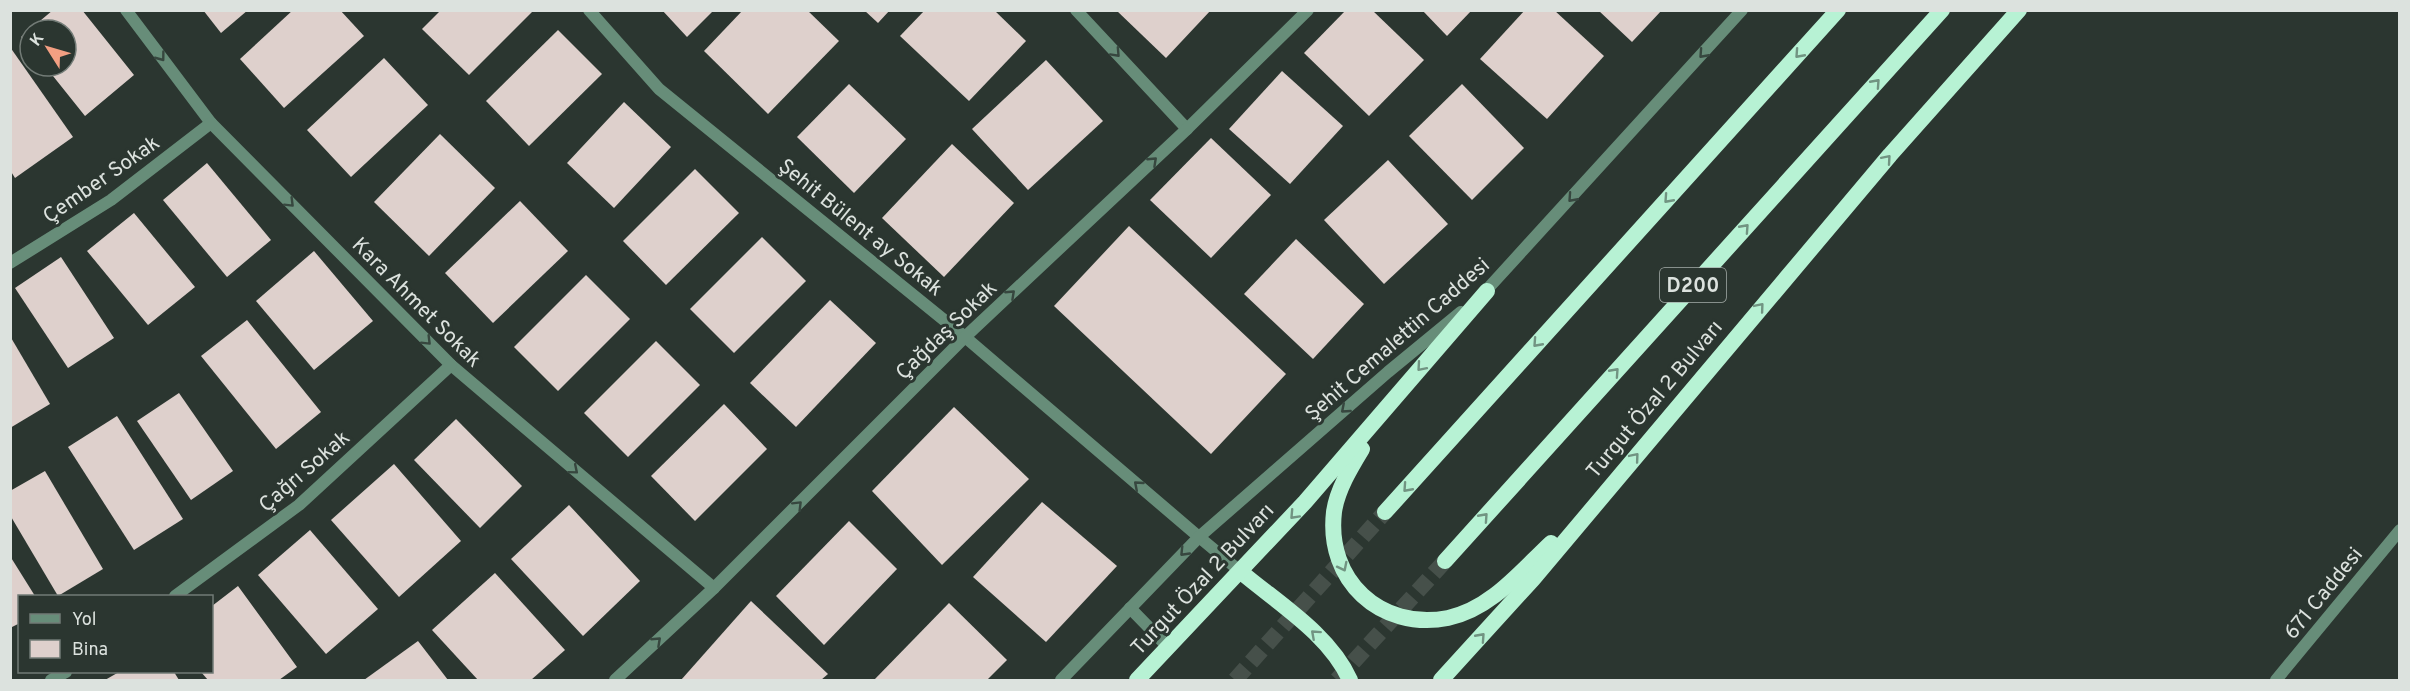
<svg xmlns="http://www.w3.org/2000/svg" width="2410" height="691" viewBox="0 0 2410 691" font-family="Overpass,sans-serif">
<rect width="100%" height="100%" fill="#2b3630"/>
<!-- building -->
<g fill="#ded0cc">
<path d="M53,10H82L134,75L85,116L45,66H66V30H30V48L21,37Z"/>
<path d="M203,10H248L221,33Z"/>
<path d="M293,10H340L364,36L284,108L240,59Z"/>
<path d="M441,10H534L469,75L422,29Z"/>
<path d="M662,10H714L687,37Z"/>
<path d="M743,10H807L839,41L768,114L704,51Z"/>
<path d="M864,10H890L878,23Z"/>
<path d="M925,10H994L1026,41L969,101L900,36Z"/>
<path d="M1116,10H1211L1166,58Z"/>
<path d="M1346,10H1372L1424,60L1369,116L1304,53Z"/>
<path d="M1422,10H1472L1447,36Z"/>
<path d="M1525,10H1554L1604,56L1547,119L1480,59Z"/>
<path d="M1598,10H1662L1632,42Z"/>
<path d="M558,30L602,74L529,146L486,101Z"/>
<path d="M10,47L73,137L15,178L10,170Z"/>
<path d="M384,58L428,105L351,177L307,130Z"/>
<path d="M1046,60L1103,121L1028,190L972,129Z"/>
<path d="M1282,71L1343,126L1290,184L1229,129Z"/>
<path d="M849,84L906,139L854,193L797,137Z"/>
<path d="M1462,84L1524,148L1472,200L1409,136Z"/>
<path d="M624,102L671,147L614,208L567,163Z"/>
<path d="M440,134L495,188L429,256L374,202Z"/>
<path d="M1211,138L1271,195L1211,258L1150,200Z"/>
<path d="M952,144L1014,203L944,277L882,218Z"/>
<path d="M1388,160L1448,224L1384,284L1324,220Z"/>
<path d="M207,163L271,240L227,277L163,200Z"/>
<path d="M695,169L739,213L666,285L623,241Z"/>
<path d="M520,201L568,251L493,323L445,273Z"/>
<path d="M134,213L195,287L148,325L87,251Z"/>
<path d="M1129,226L1286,374L1211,454L1054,306Z"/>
<path d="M762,237L806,281L734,353L690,309Z"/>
<path d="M1296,239L1364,304L1313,359L1244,294Z"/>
<path d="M314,251L373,321L314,370L256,301Z"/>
<path d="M61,257L114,338L68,368L15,288Z"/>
<path d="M586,275L630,319L558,391L514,347Z"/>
<path d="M830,300L876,343L796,427L750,383Z"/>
<path d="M247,320L321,412L276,449L201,356Z"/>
<path d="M10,336L50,404L10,428Z"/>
<path d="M656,341L700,385L628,457L584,413Z"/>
<path d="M179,393L233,471L191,500L137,421Z"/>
<path d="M724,404L767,449L695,521L651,476Z"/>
<path d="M954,407L1029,479L942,565L872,491Z"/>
<path d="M117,416L183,519L134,550L68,447Z"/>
<path d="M456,419L522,486L480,528L414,460Z"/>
<path d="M394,464L461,541L399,597L331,520Z"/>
<path d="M45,471L103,569L58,596L10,515V491Z"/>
<path d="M1042,502L1117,566L1046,642L973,577Z"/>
<path d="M569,505L640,581L583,636L511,559Z"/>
<path d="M849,521L897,569L824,645L776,596Z"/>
<path d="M310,530L378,609L326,654L258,575Z"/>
<path d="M10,556L35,596H20V623L10,628Z"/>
<path d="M495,573L565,650L531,680H478L432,630Z"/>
<path d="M238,586L297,667L279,680H208L201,672H212V606Z"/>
<path d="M751,601L828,674L821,680H681Z"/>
<path d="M949,603L1007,660L987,680H874Z"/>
<path d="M418,641L448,680H364Z"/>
<path d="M119,672H174L179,680H105Z"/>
</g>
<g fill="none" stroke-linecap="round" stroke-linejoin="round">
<!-- trunk-tunnel -->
<g stroke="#46504a" stroke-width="16" stroke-dasharray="16 8" stroke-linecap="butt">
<path d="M1235,680L1385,512"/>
<path d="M1337,680L1445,561"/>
</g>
<!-- minor -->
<g stroke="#678d79" stroke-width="12">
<path d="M126,10L211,123L451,365L714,588"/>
<path d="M589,10L659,89L965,337L1199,537"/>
<path d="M1076,10L1187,129"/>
<path d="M10,263L111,200L211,123"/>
<path d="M175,596L299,505L451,365"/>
<path d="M51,680L66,672"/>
<path d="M615,680L714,588L965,337L1187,129L1308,10"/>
<path d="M2276,680L2400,530"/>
</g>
<!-- tertiary -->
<g stroke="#678d79" stroke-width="12">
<path d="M1482,295L1742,10"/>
<path d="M1199,537L1241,572"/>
<path d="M1130,608L1168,647"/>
<path d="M1061,680L1199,537L1388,372L1461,312"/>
</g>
<!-- trunk -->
<g stroke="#b7f2d4" stroke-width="16">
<path d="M1362,449C1351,467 1337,490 1334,512C1326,580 1380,631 1448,618C1491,609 1521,571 1551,543"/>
<path d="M1385,512L1838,10"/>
<path d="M1445,561L1942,10"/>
<path d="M1241,572C1279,604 1329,634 1350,680"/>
<path d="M1137,680L1305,502L1487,291"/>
<path d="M1441,680L1533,579L1890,155L2019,10"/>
</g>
</g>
<!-- one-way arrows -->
<defs><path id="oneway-chevron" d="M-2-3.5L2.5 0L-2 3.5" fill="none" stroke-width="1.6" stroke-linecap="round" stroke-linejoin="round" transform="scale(1.5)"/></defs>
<g stroke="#37473f">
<use href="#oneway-chevron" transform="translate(1116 53) rotate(47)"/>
<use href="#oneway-chevron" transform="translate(1703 54) rotate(132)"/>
<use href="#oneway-chevron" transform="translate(161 57) rotate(53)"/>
<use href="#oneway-chevron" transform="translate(1153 161) rotate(-43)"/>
<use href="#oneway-chevron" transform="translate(1572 198) rotate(132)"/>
<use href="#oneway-chevron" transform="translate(290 203) rotate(45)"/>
<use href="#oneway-chevron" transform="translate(1011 294) rotate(-43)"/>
<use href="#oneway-chevron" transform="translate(427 341) rotate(45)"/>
<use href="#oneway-chevron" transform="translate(1345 409) rotate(139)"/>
<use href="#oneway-chevron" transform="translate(574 470) rotate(40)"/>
<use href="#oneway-chevron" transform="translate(1138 485) rotate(-139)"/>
<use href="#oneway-chevron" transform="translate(798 505) rotate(-45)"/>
<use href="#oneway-chevron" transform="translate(1184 552) rotate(134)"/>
<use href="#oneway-chevron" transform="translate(657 641) rotate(-43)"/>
</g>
<g stroke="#719482">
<use href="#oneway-chevron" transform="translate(1799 54) rotate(132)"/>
<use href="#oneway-chevron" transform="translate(1876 83) rotate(-48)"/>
<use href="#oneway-chevron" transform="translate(1887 159) rotate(-49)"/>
<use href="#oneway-chevron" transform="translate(1668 199) rotate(132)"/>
<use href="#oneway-chevron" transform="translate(1745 228) rotate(-48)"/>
<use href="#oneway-chevron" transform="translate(1760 307) rotate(-50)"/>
<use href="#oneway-chevron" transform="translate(1537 343) rotate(132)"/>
<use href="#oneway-chevron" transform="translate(1421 367) rotate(131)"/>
<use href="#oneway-chevron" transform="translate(1615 372) rotate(-48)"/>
<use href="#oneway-chevron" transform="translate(1635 457) rotate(-50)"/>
<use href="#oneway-chevron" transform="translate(1407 488) rotate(132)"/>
<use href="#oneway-chevron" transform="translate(1294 515) rotate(133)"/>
<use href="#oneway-chevron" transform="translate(1484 517) rotate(-48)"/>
<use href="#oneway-chevron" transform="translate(1343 567) rotate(63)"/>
<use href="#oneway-chevron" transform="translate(1315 634) rotate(-138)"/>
<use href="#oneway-chevron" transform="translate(1481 637) rotate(-48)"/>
</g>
<g text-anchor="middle" stroke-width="6" stroke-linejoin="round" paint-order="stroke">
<!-- shield labels -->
<rect fill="#2b3630" stroke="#a7aeaa" stroke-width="1.5" x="1660" y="268" width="66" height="34" rx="4.5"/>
<g font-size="20" font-weight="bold" fill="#dce2de">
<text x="1693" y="292">D200</text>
</g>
<!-- street labels -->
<g font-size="21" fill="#dce2de" stroke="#2b3630">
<text transform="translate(101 179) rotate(-35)" y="7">Çember Sokak</text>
<text transform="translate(861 227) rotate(39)" y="7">Şehit Bülent ay Sokak</text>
<text transform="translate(417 302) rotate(45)" y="7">Kara Ahmet Sokak</text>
<text transform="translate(946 330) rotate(-44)" y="7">Çağdaş Sokak</text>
<text transform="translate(1397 339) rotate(-41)" y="7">Şehit Cemalettin Caddesi</text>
<text transform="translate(1654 399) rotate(-50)" y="7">Turgut Özal 2 Bulvarı</text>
<text transform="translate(304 471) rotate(-41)" y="7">Çağrı Sokak</text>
<text transform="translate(1202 579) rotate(-47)" y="7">Turgut Özal 2 Bulvarı</text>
<text transform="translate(2323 593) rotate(-51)" y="7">671 Caddesi</text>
</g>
</g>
<!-- border -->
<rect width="2410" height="691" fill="none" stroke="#dce2de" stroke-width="24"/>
<!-- legend -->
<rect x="18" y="595" width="195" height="78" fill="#2b3630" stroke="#727b76" stroke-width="1.5"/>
<rect x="30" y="614" width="30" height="9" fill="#678d79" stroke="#727b76" stroke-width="1.5"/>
<text x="72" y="625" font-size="18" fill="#dce2de">Yol</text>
<rect x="30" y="640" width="30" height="18" fill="#ded0cc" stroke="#727b76" stroke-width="1.5"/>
<text x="72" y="655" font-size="18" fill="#dce2de">Bina</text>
<!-- north arrow -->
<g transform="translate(48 48) rotate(307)"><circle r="28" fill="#2b3630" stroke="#727b76" stroke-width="1.5"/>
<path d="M0-4.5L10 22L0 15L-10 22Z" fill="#f39f82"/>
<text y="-9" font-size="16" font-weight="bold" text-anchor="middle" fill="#dce2de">K</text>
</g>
</svg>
